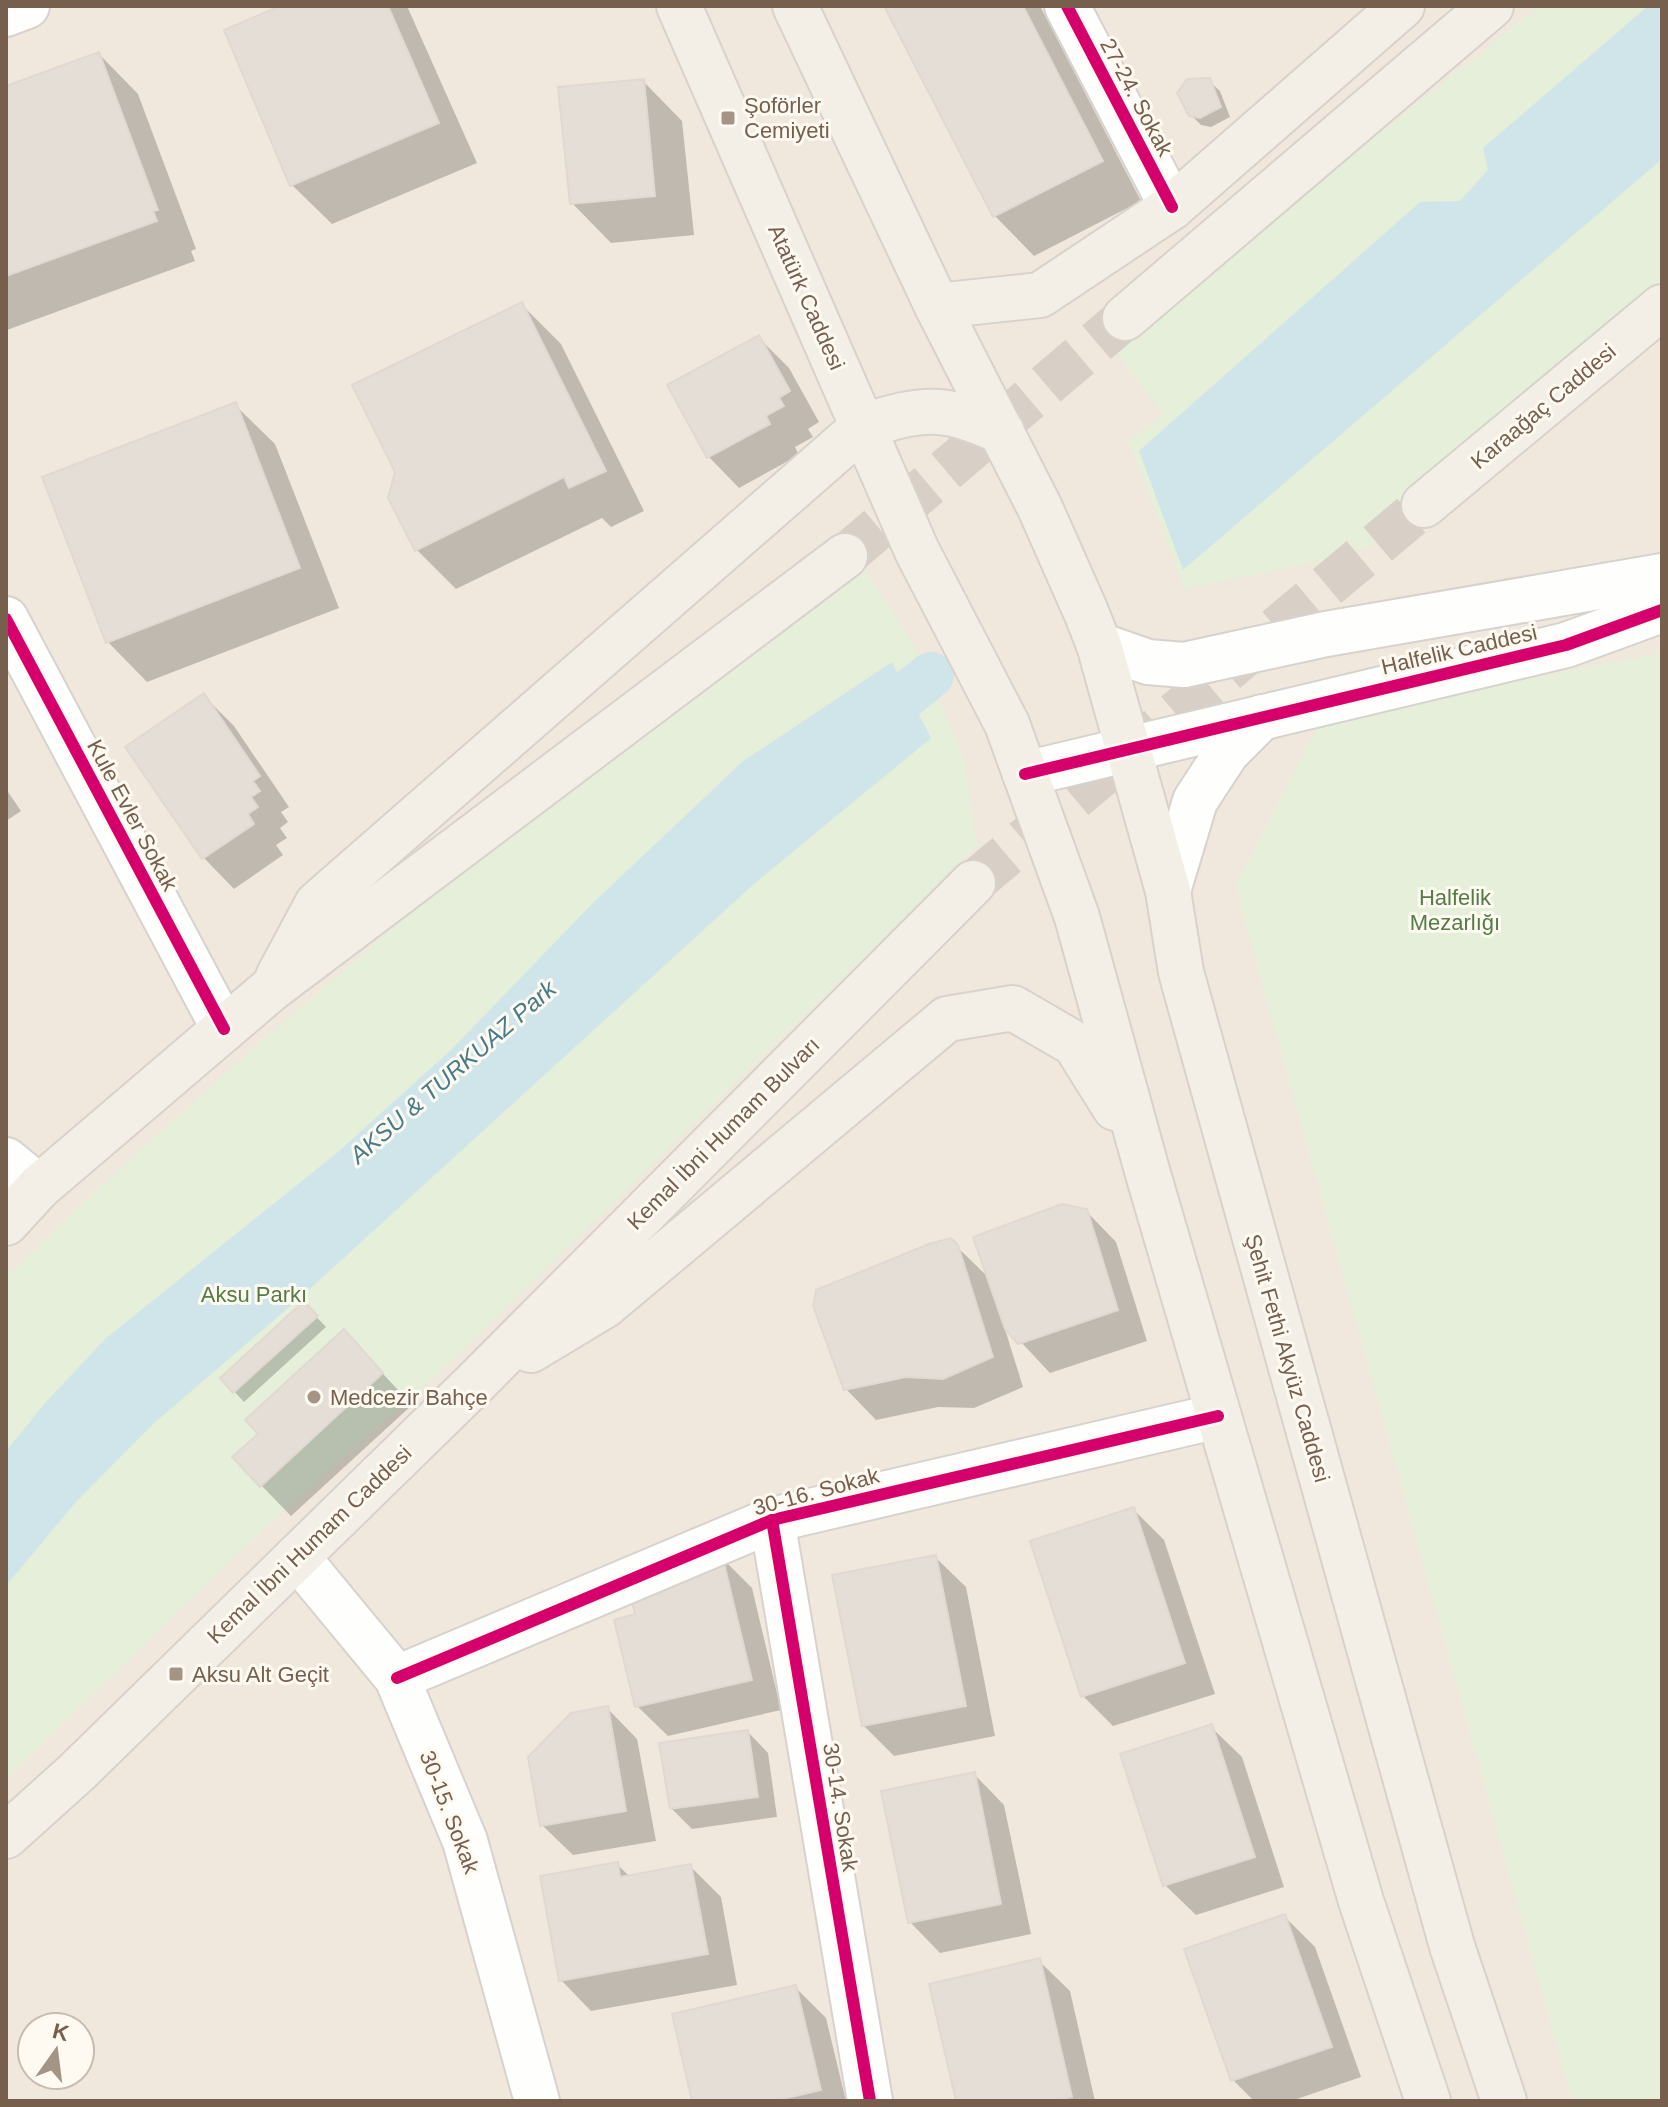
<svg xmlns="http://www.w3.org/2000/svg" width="1668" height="2107" viewBox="0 0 1668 2107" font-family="Arial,sans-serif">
<rect width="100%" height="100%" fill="#f8f5ef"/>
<!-- residential -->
<path fill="#f0e8dd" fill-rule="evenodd" d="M6,6H1662V2101H6ZM32,2027H80V2075H32Z"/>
<!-- green -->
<g fill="#e5efda">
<path d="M1540,6H1662V285L1409,487L1429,513L1370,547L1320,561L1185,589L1128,441L1164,414L1111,346Z"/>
<path d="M859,562L914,645L964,757L977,846L461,1352L264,1529L6,1778V1277C190,1099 385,930 585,772C676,701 768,632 859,562Z"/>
<path d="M1662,653V2101H1572L1235,886L1322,718Z"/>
</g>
<!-- water -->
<g fill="#d0e5e9">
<path d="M1648,6H1662V159L1183,570L1139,451L1420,202L1460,201L1488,170L1483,148Z"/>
<path d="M892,662L931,738L755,883L302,1296L153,1424L76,1502L6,1586V1451L46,1402L105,1339L338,1152L451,1050L592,904L742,762Z"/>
</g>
<!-- shadow -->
<g fill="#0003">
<path d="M285,6H407L477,163L332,224L292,185Z"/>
<path d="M886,6H1040L1141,201L1034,256L995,216Z"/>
<path d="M99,54L138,94L196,249L191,251L195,261L7,330L6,89Z"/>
<path d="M643,81L682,121L694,235L611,243L572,203Z"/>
<path d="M1209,81L1220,91L1230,117L1211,127L1201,125L1191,115Z"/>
<path d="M521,304L561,344L644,511L611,527L602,518L456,589L417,550Z"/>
<path d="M759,338L789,368L819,422L808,429L813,437L795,447L799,455L739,488L709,457L670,386Z"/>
<path d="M235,405L275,444L339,608L147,682L108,642Z"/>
<path d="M204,696L234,726L289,807L281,812L288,822L280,828L287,838L276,845L283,855L234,889L204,858L128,747Z"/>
<path d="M6,789L21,811L6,821Z"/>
<path d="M1086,1211L1116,1242L1147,1341L1050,1373L1003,1323L1023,1387L974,1408L938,1407L876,1420L846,1389L950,1240L990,1279Z"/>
<path d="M304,1304L326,1327L244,1402L222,1378Z"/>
<path d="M344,1332L412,1405L291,1516L261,1485V1434Z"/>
<path d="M1134,1510L1164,1540L1215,1694L1113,1726L1083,1696Z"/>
<path d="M721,1557L752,1588L781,1710L668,1736L637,1706L638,1616Z"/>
<path d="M935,1557L966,1587L995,1736L894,1756L863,1725Z"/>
<path d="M607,1708L637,1739L656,1841L573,1855L542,1825Z"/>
<path d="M1211,1727L1242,1757L1284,1887L1196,1915L1165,1885Z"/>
<path d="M748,1732L768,1753L777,1817L692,1829L671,1808Z"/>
<path d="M974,1774L1004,1805L1031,1934L940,1953L910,1922Z"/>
<path d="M617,1864L630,1877L690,1866L721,1897L737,1985L591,2011L561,1980Z"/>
<path d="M1284,1916L1315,1947L1361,2077L1291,2101H1254L1233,2080Z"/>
<path d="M1039,1961L1070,1991L1095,2101H958Z"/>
<path d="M796,1988L826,2018L846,2101H694Z"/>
</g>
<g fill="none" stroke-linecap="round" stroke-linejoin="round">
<!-- canal -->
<path stroke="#d0e5e9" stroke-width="46" d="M859,733L931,675"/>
</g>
<!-- building -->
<g fill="#e5ded6" stroke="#e1d9d1" stroke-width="2">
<path d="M280,6H388L439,123L290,186L224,30Z"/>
<path d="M884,6H1023L1103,161L993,217Z"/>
<path d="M99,52L158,210L153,211L157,221L6,276V86Z"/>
<path d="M1210,78L1221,107L1200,118L1189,116L1177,93L1187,79Z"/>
<path d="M644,79L655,196L570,204L558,87Z"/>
<path d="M522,302L606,471L569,488L564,477L415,551L388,498L395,472L352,385Z"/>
<path d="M759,335L790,391L779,398L784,406L766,416L770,424L707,458L667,385Z"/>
<path d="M236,402L300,568L106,643L42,477Z"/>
<path d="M204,693L260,776L253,781L260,791L251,797L258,807L248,814L254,824L202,859L125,747Z"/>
<path d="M1062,1204L1087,1209L1118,1310L1018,1344L1005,1329L973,1237Z"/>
<path d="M951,1238L958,1245L993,1357L943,1379L906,1377L844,1390L813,1306L816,1290L929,1244Z"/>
<path d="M304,1301L318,1316L233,1393L220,1378Z"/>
<path d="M344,1329L383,1373L260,1487L232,1457L258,1434L245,1420Z"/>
<path d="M1134,1507L1185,1663L1081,1697L1030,1541Z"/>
<path d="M722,1555L752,1680L635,1707L614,1620L635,1614L629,1590Z"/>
<path d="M936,1555L966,1706L862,1726L832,1575Z"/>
<path d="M608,1706L626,1811L540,1826L528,1757L571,1713Z"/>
<path d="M1212,1724L1255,1857L1163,1886L1120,1754Z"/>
<path d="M748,1730L758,1797L670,1809L659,1743Z"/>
<path d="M975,1772L1001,1904L908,1923L881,1791Z"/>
<path d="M618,1862L620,1877L691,1864L708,1954L559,1981L540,1876Z"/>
<path d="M1285,1914L1332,2047L1231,2081L1184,1949Z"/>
<path d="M1040,1958L1072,2097L1053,2101H956L929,1984Z"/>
<path d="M796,1985L821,2090L774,2101H692L672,2014Z"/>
</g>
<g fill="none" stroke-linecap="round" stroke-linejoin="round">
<!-- major-tunnel -->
<g stroke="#d8d0c7" stroke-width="44" stroke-dasharray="44 22" stroke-linecap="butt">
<path d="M845,556L1125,318"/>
<path d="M973,883L1424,505"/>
</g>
<defs>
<g id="minor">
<path d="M1067,6L1172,207"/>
<path d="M6,14L27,6"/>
<path d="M6,619L224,1029"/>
<path d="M1099,645L1148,662L1184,665L1326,634L1662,576"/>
<path d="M1025,774L1566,645L1662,610"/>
<path d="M1168,891L1195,801L1227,752L1262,717"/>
<path d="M6,1160L39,1187"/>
<path d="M772,1520L870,2101"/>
<path d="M297,1557L397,1678L465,1841L537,2101"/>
<path d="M397,1678L772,1520L1218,1416"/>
</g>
<g id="major">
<path d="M679,6L917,551L1007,724L1077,917L1148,1174L1361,1901L1428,2101"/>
<path d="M795,6L937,306L1040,508L1086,612L1099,645L1168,891L1181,972L1452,1946L1504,2101"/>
<path d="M937,306L1040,295L1172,207L1402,6"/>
<path d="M1125,318L1491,6"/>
<path d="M1424,505L1662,307"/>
<path d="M278,977L317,904L864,426C923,407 945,405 1002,432"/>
<path d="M6,1223L39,1187L271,989L845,556"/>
<path d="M531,1350L604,1306L947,1019L1013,1008L1075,1044L1115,1108"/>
<path d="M6,1836L77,1772L474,1384L973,883"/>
</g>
</defs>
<!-- minor casing -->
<use href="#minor" stroke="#d7d2cd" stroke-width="48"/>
<!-- major casing -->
<use href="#major" stroke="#d9d2cc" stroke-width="48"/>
<!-- minor -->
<use href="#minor" stroke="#fefefd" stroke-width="44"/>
<!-- major -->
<use href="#major" stroke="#f3efe7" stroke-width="44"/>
<defs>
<g id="cycleway">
<path d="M1067,6L1172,207"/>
<path d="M6,619L224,1029"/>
<path d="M1025,774L1566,645L1662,610"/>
<path d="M772,1520L870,2101"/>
<path d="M397,1678L772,1520L1218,1416"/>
</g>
</defs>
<!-- cycleway casing -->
<use href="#cycleway" stroke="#fefaf2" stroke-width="17"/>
<!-- cycleway -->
<use href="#cycleway" stroke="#d6006c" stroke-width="12"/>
</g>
<!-- markers -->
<g fill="#a49486" stroke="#fefaf2" stroke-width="3">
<rect x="720" y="110" width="16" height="16" rx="4"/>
<circle cx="314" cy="1397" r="8"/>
<rect x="168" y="1666" width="16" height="16" rx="4"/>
</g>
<g text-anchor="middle" stroke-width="6" stroke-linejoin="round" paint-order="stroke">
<!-- street labels -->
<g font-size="22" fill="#775f4e" stroke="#fefaf2">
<text transform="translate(1137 97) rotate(62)" y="8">27-24. Sokak</text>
<text transform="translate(807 297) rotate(66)" y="8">Atatürk Caddesi</text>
<text transform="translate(1543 406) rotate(-40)" y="8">Karaağaç Caddesi</text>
<text transform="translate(1459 649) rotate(-13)" y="8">Halfelik Caddesi</text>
<text transform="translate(133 815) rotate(62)" y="8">Kule Evler Sokak</text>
<text transform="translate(723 1133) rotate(-45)" y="8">Kemal İbni Humam Bulvarı</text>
<text transform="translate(1288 1358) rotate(74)" y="8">Şehit Fethi Akyüz Caddesi</text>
<text transform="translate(816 1491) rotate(-15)" y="8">30-16. Sokak</text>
<text transform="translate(309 1544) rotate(-44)" y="8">Kemal İbni Humam Caddesi</text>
<text transform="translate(841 1807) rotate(81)" y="8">30-14. Sokak</text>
<text transform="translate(450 1812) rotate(69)" y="8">30-15. Sokak</text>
</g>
<!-- poi labels -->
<g font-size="22" fill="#775f4e" stroke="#fefaf2" text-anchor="start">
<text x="744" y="113">Şoförler<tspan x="744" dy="25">Cemiyeti</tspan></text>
<text x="330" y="1405">Medcezir Bahçe</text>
<text x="192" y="1682">Aksu Alt Geçit</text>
</g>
<!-- park labels -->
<g font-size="22" fill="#547c46" stroke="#fefaf2">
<text x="1455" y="905">Halfelik<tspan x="1455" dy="25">Mezarlığı</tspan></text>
<text x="254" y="1302">Aksu Parkı</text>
</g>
<!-- water labels -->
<g font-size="24" font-style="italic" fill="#487b89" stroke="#fefaf2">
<text transform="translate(453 1072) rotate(-41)" y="8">AKSU &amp; TURKUAZ Park</text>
</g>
</g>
<!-- border -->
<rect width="1668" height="2107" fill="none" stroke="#775f4e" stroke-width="16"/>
<!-- north arrow -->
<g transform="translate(56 2051) rotate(14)"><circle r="38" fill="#fefaf2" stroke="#c8bcb0" stroke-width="2"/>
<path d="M0-6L14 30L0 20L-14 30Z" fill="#a49486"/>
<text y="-12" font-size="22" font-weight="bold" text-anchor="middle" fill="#775f4e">K</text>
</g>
</svg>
